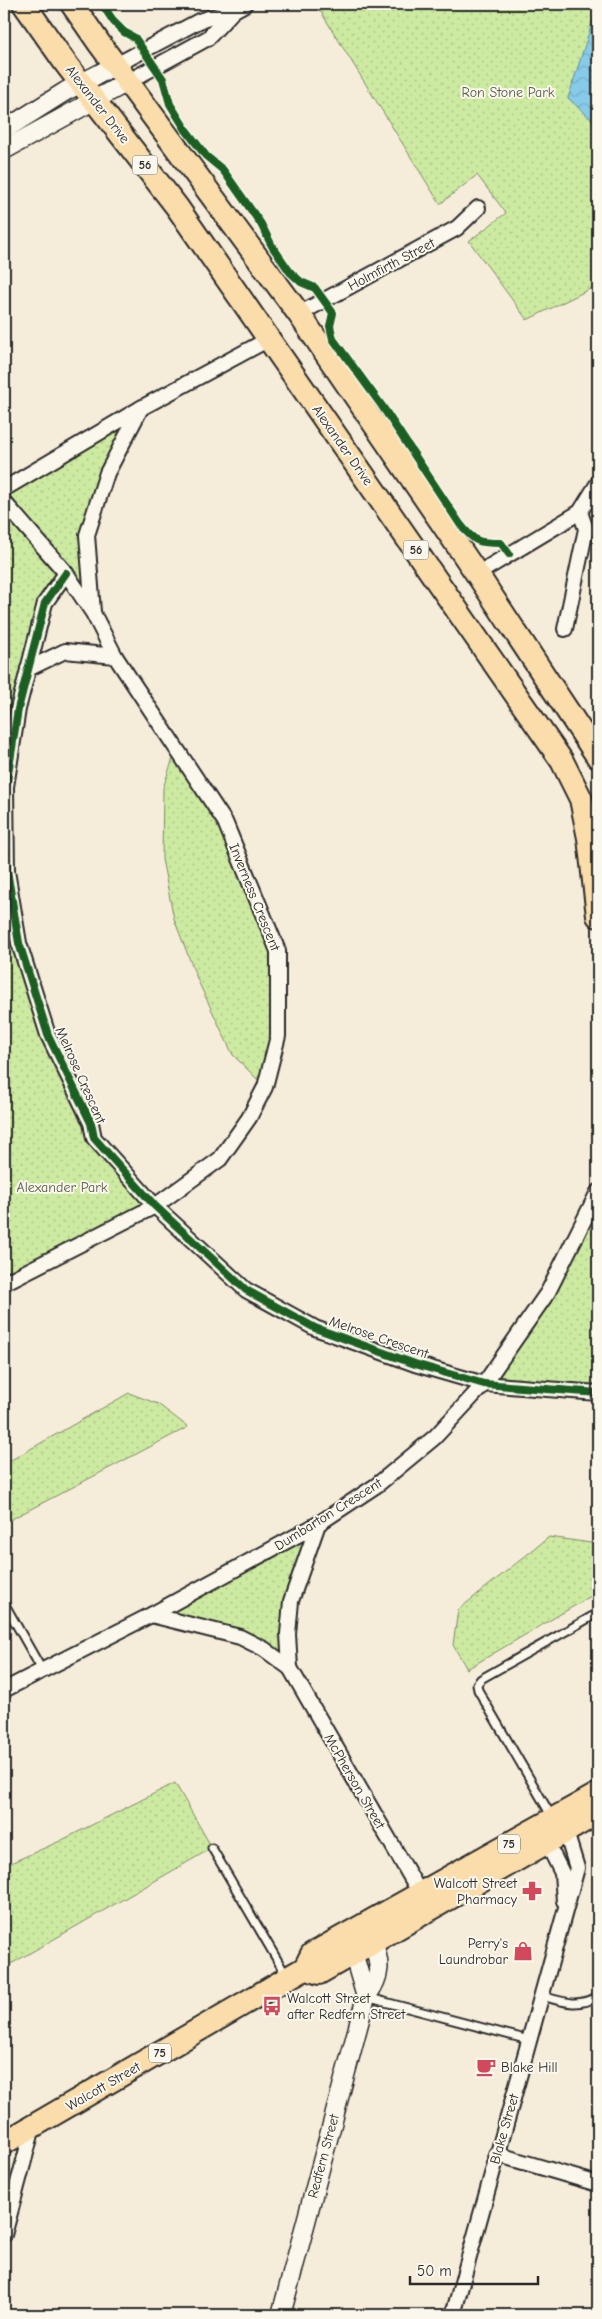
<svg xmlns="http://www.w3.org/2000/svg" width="602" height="2319" viewBox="0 0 602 2319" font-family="'Comic Neue',sans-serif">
<defs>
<pattern id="grass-dots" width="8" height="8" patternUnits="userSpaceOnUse" patternTransform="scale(1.25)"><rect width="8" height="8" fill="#cdeaa1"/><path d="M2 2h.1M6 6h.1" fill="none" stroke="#b0c98b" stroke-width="1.8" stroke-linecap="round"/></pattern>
<pattern id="water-waves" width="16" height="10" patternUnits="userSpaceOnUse" patternTransform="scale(1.25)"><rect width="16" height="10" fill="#87cbe8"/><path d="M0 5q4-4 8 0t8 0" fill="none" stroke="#75aec7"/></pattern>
</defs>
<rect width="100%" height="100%" fill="#f6ecda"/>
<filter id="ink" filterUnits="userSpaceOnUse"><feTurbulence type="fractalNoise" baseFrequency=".02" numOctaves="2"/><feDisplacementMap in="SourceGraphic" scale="10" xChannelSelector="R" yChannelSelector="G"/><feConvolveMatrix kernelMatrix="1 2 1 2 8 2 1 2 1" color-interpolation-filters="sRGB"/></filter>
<g filter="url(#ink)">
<!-- grass -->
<g fill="url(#grass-dots)" stroke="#7c8a66">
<path d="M316,4H598V285L527,320L469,241L506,213L477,175L440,204Z"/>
<path d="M141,408L87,535L93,613L66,573L45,603L6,787L19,943L94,1138L155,1206L4,1283V489Z"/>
<path d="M176,749L225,822L278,951V1036L265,1087L233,1055L198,981L174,919L162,859L163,788Z"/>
<path d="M598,1192V1393L484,1384L548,1292Z"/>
<path d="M129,1393L158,1404L188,1427L4,1523V1464Z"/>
<path d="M318,1524L291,1601L290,1668L240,1637L151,1615Z"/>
<path d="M549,1537L598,1544V1592L467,1669L453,1645L458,1610Z"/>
<path d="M175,1783L212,1848L4,1968V1866L60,1841Z"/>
</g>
<!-- water -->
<path fill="url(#water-waves)" stroke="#628b9c" d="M598,4V125L568,98Z"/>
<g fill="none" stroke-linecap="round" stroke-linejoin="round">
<defs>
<g id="service">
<path d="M4,1603L42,1670"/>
<path d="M552,1817L478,1690L477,1684L481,1679L598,1613"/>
<path d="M212,1848L286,1975"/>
<path d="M542,1996C563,2002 578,2008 598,1996"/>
<path d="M366,1997L529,2040"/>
</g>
<g id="minor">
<path d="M116,65L199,21L234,10L245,4"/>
<path d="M129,81L208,38L233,11"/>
<path d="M299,314L457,228L478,208"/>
<path d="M4,489L141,408L269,339"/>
<path d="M4,502L66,573L93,613L115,656L225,822L278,951V1036L265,1087L249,1118L220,1159L155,1206L4,1283"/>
<path d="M66,573L45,603L18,709L6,787L7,871L19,943L48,1035L91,1123L94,1138L155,1206L246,1290L315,1328L415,1364L484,1384L598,1393"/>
<path d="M477,574L580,512L598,483"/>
<path d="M93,612L87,535L107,473L141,408"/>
<path d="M565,629L586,529L580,512"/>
<path d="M28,669L65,651L115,656"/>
<path d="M151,1615L240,1637L264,1649L290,1668L420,1893"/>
<path d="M290,1668L288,1634L291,1601L318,1524"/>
<path d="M4,1690L151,1615L318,1524L377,1485L435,1437L484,1384L548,1292L598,1192"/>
<path d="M549,1837L547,1843L562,1873L564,1901"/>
<path d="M496,2154L598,2184"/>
<path d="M4,2235L33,2127"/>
<path d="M453,2315L577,1868L566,1832L561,1827"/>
</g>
<g id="tertiary">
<path d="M4,130L66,91L116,65"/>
<path d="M4,150L129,81"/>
<path d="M350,1942L366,1997"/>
<path d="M281,2315L366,1997C385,1971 379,1961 370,1932"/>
</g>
<g id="primary">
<path d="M24,4L66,64L177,207L562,761L581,799L589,838L598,916"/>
<path d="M72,4L99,43L299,314L477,574L598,757"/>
<path d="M305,1968L319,1973L598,1813"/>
<path d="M4,2143L305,1968L312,1954L598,1794"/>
</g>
</defs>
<!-- service casing -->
<use href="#service" stroke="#2b2b2b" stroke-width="11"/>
<!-- minor casing -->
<use href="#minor" stroke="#2b2b2b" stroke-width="18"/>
<!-- tertiary casing -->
<use href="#tertiary" stroke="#2b2b2b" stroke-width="21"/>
<!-- primary casing -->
<use href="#primary" stroke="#2b2b2b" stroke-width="26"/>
<!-- service -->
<use href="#service" stroke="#fbf7ec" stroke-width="7"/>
<!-- minor -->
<use href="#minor" stroke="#fbf7ec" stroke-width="14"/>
<!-- tertiary -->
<use href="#tertiary" stroke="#fbf7ec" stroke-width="18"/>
<!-- primary -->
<use href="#primary" stroke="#faddab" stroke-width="22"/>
<defs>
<g id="cycleway">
<path d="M102,4L114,22L124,32L135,38L163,79L170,104L186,130L206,156L223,170L261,224L272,246L290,272L301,282L315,288L333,313L330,326L333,339L382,406L460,524C475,543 479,543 501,543L509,554"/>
<path d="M66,573L45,603L18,709L6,787L7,871L19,943L48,1035L91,1123L94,1138L155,1206L246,1290L315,1328L415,1364L484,1384L598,1393"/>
</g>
</defs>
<!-- cycleway casing -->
<use href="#cycleway" stroke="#fbf7ec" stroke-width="11"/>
<!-- cycleway -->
<use href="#cycleway" stroke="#1b5e20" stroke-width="8"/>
</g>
</g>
<!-- icons -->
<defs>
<symbol id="pharmacy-bare" viewBox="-9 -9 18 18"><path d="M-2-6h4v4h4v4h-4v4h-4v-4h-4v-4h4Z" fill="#d1495b" stroke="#fbf7ec" stroke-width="2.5" paint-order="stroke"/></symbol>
<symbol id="shop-bare" viewBox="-9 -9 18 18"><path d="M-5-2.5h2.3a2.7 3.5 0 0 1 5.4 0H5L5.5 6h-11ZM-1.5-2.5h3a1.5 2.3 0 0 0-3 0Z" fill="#d1495b" stroke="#fbf7ec" stroke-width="2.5" paint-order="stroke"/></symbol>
<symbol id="bus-bare" viewBox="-9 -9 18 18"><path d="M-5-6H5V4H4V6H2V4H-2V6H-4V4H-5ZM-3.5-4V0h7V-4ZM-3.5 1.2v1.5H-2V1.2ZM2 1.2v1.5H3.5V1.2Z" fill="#d1495b" stroke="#fbf7ec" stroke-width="2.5" paint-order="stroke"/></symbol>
<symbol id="cafe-bare" viewBox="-9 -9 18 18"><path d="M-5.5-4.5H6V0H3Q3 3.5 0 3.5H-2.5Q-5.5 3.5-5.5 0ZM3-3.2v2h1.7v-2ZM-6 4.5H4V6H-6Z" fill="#d1495b" stroke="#fbf7ec" stroke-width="2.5" paint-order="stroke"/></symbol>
</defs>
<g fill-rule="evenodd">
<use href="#pharmacy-bare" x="518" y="1877" width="28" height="28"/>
<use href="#shop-bare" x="509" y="1937" width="28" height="28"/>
<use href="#bus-bare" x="258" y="1992" width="28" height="28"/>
<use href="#cafe-bare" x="472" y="2053" width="28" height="28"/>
</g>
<g text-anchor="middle" stroke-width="4" stroke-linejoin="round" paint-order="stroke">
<!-- shield labels -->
<g fill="#fbf7ec" stroke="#696865" stroke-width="1">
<rect x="132.5" y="155.5" width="25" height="19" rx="4"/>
<rect x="403.5" y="540.5" width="25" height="19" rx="4"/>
<rect x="498" y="1834.5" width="22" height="19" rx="4"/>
<rect x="149" y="2043.5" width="22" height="19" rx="4"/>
</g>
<g font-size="12" font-weight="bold" fill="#2b2b2b">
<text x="145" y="169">56</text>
<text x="416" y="554">56</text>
<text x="509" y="1848">75</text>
<text x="160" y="2057">75</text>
</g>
<!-- park labels -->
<g font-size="14" fill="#545b48" stroke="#fbf7ec">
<text x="508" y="97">Ron Stone Park</text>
<text x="62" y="1192">Alexander Park</text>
</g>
<!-- street labels -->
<g font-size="14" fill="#2b2b2b" stroke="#fbf7ec">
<text transform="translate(98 104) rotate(52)" y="5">Alexander Drive</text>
<text transform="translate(391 264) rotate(-28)" y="5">Holmfirth Street</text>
<text transform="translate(343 445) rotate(55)" y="5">Alexander Drive</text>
<text transform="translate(255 897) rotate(68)" y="5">Inverness Crescent</text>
<text transform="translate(81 1075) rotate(66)" y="5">Melrose Crescent</text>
<text transform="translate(379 1337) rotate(19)" y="5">Melrose Crescent</text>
<text transform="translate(328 1514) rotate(-32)" y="5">Dumbarton Crescent</text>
<text transform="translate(355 1781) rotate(60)" y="5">McPherson Street</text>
<text transform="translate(103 2086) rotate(-30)" y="5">Walcott Street</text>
<text transform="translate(504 2129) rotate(-74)" y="5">Blake Street</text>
<text transform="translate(323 2156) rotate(-75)" y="5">Redfern Street</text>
</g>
<!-- poi labels -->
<g font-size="14" fill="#2b2b2b" stroke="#fbf7ec" text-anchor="end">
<text x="517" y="1888">Walcott Street<tspan x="517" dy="16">Pharmacy</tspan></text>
<text x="508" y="1948">Perry's<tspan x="508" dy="16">Laundrobar</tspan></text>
<text x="287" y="2003" text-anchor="start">Walcott Street<tspan x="287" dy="16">after Redfern Street</tspan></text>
<text x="501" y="2072" text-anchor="start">Blake Hill</text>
</g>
</g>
<!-- margin -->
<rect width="602" height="2319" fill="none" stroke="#fbf7ec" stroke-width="20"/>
<rect x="10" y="10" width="582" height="2299" fill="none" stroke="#2b2b2b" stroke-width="2" filter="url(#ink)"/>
<!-- scale -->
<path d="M410 2276v8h128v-8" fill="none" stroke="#2b2b2b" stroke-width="2.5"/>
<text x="417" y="2276" font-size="15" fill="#2b2b2b" stroke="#fbf7ec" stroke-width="4" paint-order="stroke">50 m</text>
</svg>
